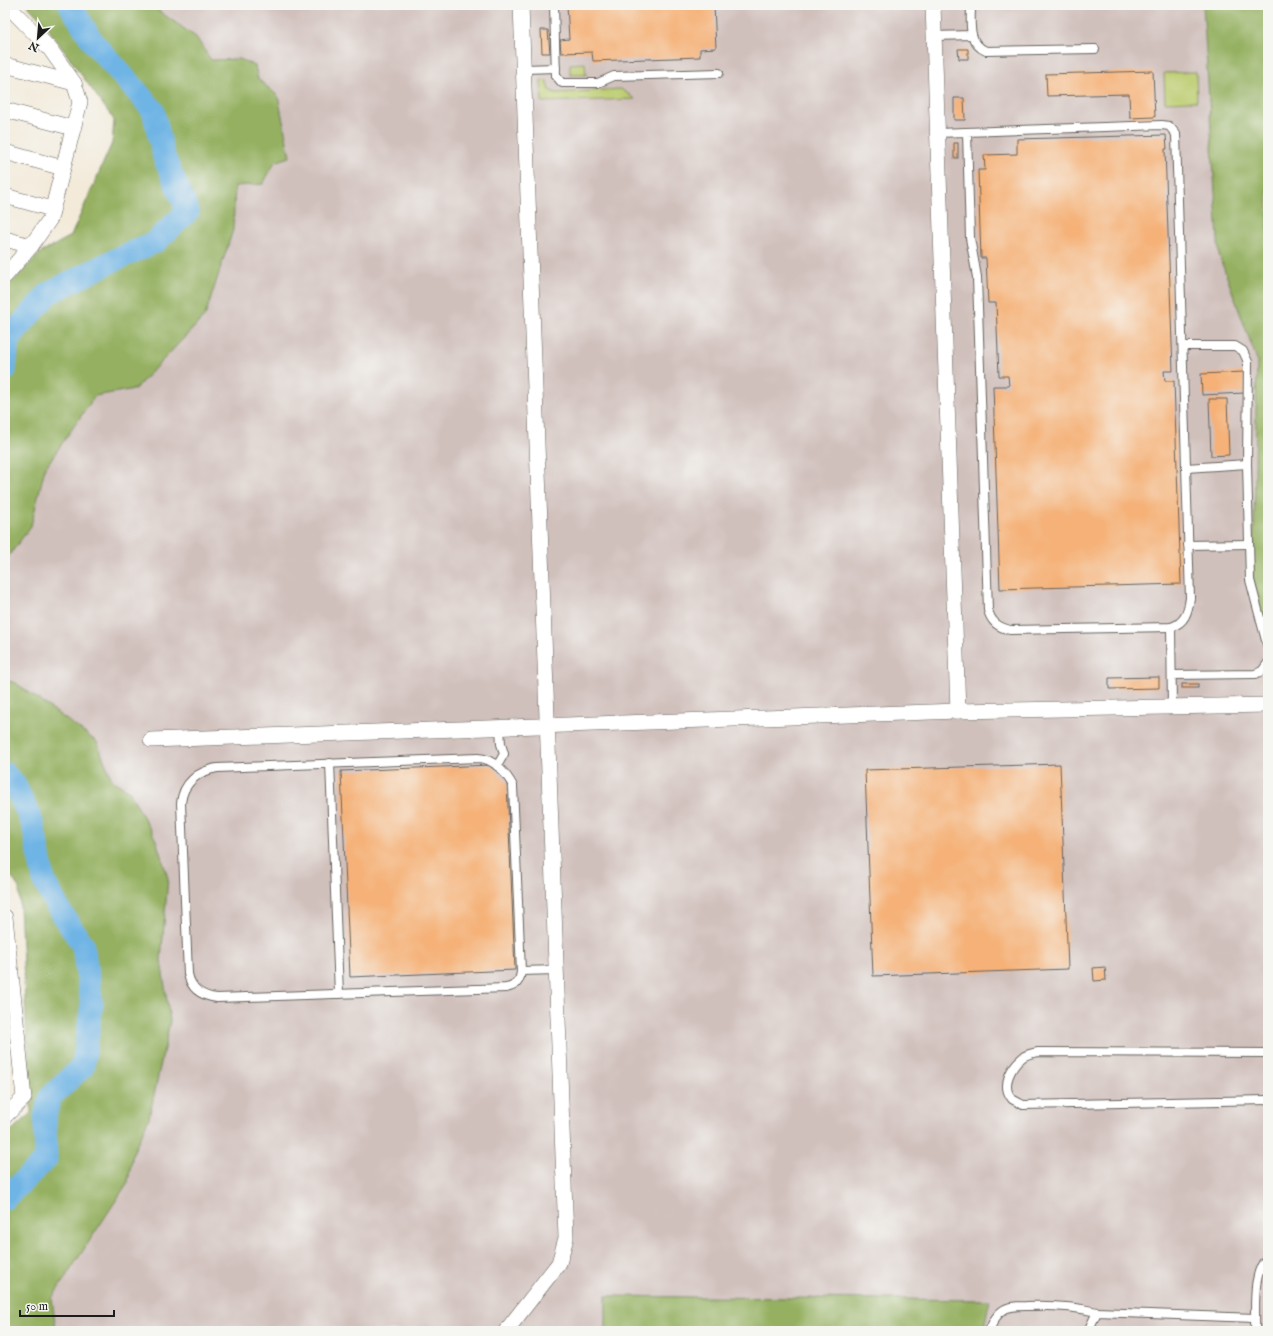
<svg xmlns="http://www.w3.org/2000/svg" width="1273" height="1336" viewBox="0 0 1273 1336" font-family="'IM FELL English',serif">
<rect width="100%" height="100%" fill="#f6f6f2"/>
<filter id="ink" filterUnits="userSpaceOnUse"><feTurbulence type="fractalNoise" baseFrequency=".025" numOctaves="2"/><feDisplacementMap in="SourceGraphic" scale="8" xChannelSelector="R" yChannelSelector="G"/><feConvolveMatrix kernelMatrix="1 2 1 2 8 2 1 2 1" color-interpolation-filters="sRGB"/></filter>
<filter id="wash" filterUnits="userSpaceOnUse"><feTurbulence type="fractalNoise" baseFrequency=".012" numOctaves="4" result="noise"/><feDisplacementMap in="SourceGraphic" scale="16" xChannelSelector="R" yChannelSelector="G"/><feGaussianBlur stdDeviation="0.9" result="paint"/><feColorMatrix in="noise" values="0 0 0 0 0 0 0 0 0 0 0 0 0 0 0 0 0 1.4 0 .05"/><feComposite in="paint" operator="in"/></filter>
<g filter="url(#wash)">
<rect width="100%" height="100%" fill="#f3ead9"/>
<!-- industrial -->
<path fill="#d0c0bc" d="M152,5H1203L1219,255L1257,360L1253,580L1268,632V1331H56L52,1298L128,1182L133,1153L149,1118L170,1021L161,960L168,878L129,791L112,780L97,742L16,683L5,680V561L31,526L45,468L95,396L135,389L233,230L235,186L263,184L275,162L278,96L258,79L255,66L240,59L211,60L196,37L156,9Z"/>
<!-- green -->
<g fill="#bbcc6e" stroke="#6c7445">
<path d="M585,63L586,75H570V64Z"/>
<path d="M1196,72L1197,101L1165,102L1164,73Z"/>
<path d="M541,80L547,81L549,90L556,93L621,89L635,99L542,102Z"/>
</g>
<!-- forest -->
<g fill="#94b061" stroke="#58663e">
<path d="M27,5H152L156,9L196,37L211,60L240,59L255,66L258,79L278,96L290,157L275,162L263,184L235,186L233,230L205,316L135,389L95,396L45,468L31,526L5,561V289L40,253L71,236L112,143L114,120L44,23Z"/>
<path d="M1203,5H1268V632L1253,580L1257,360L1219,255Z"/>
<path d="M5,680L16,683L97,742L112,780L129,791L156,840L168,878L161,960L170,1021L149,1118L133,1153L128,1182L52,1298L56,1331H5V1136L31,1113L19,888L5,867Z"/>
<path d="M606,1296L990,1300L983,1331H606Z"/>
</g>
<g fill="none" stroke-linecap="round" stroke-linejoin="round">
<!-- river -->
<g stroke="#6eb4e5" stroke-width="23">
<path d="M5,370L8,339L49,293L108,263L155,242L188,211L164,157L153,110L93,42L70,5"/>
<path d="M5,774L15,785L33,825L44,881L60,911L83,945L92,1004L83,1066L50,1097L45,1117L46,1159L5,1198"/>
</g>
</g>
<g id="blocks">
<!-- building -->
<g fill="#f5b177">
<path d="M567,5H714L716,48L700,49V57L593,61L592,52L561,53L560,40L569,39Z"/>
<path d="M541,30H548L550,53H542Z"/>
<path d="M958,49H968V59H959Z"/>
<path d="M1153,71L1155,117L1130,118L1129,94L1047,96L1046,74Z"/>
<path d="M954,98H964L965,120H954Z"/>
<path d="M1166,135L1167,149H1165L1173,371H1164L1165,381H1174L1181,584L1000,589L993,386H1009L1008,376H999L996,303H988L986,258H981L978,170H985L984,155L1017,154V139Z"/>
<rect x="954" y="143" width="4" height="15"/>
<path d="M1244,372L1245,393L1202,395L1201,374Z"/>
<path d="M1209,399H1227L1229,455L1211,456Z"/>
<path d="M1159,677V688L1109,689V678Z"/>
<rect x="1182" y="684" width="16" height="4"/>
<path d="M1060,764L1068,969L873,976L865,770Z"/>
<path d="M491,765L507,782L515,970L350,977L341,771Z"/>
<path d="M1105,967L1106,980L1094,981L1093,968Z"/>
</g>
</g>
</g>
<g filter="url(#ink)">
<use href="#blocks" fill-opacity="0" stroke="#67645e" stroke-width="1"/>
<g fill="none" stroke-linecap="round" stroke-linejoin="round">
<defs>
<g id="service">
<path d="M554,5L556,76L562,83H598L614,76L719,73"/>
<path d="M971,5C971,22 967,43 986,51L1095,49"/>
<path d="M934,36L972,35"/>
<path d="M524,69L556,68"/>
<path d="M937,133L1162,125L1169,126L1176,134L1190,598C1188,612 1185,623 1171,627L1010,630C998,627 991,622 988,610L977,277L970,238L967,132"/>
<path d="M1183,346H1235L1243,351L1248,362L1247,464L1250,580L1268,648"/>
<path d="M1186,468L1247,464"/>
<path d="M1188,545L1249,544"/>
<path d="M1171,627L1172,707"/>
<path d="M1172,675L1255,674L1262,671L1268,663"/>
<path d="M478,758C493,758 506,773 513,786L521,971C520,982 516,986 506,988L217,998C201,996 191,989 188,974L181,803C183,783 198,771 217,768Z"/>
<path d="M330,763L339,994"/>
<path d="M497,766L504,754L501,744L500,728"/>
<path d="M521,971L557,970"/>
<path d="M1268,1053L1038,1052C1033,1053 1027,1054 1023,1057C1012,1066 1000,1085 1012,1099C1015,1101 1020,1103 1023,1105L1268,1100"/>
<path d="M989,1331C993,1322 996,1314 1005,1309C1011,1306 1020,1306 1026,1306C1051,1305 1072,1306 1097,1312"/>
<path d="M1088,1331L1097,1312L1255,1318"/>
<path d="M1255,1331C1256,1308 1251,1273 1268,1257"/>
</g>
<g id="minor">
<path d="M933,5L958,711"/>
<path d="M5,65L74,83"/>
<path d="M5,110L73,128"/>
<path d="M5,152L63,168"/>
<path d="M5,196L52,209"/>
<path d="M5,239L31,246"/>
<path d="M5,276L31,246L50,219L80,102L74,83L50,49L7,5"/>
<path d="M151,740L958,711L1268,705"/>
<path d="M5,917L24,1098L5,1116"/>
<path d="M506,1331L559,1263L566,1238L521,5"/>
</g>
</defs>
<!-- service casing -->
<use href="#service" stroke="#67645e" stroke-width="10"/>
<!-- minor casing -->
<use href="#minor" stroke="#67645e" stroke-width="16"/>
<!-- service -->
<use href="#service" stroke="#fff" stroke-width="8"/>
<!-- minor -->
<use href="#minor" stroke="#fff" stroke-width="15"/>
</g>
</g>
<!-- margin -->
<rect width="1273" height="1336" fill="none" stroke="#f6f6f2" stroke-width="20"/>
<!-- north arrow -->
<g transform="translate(38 38) rotate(206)" stroke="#f6f6f2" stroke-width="3" paint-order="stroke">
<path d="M0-3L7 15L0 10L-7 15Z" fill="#1c1c1c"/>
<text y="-6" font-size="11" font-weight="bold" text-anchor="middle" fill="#1c1c1c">N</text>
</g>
<!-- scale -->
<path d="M20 1310v6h94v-6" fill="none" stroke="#1c1c1c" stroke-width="2"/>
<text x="26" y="1310" font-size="12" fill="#1c1c1c" stroke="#f6f6f2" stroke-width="3" paint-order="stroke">50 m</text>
</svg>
